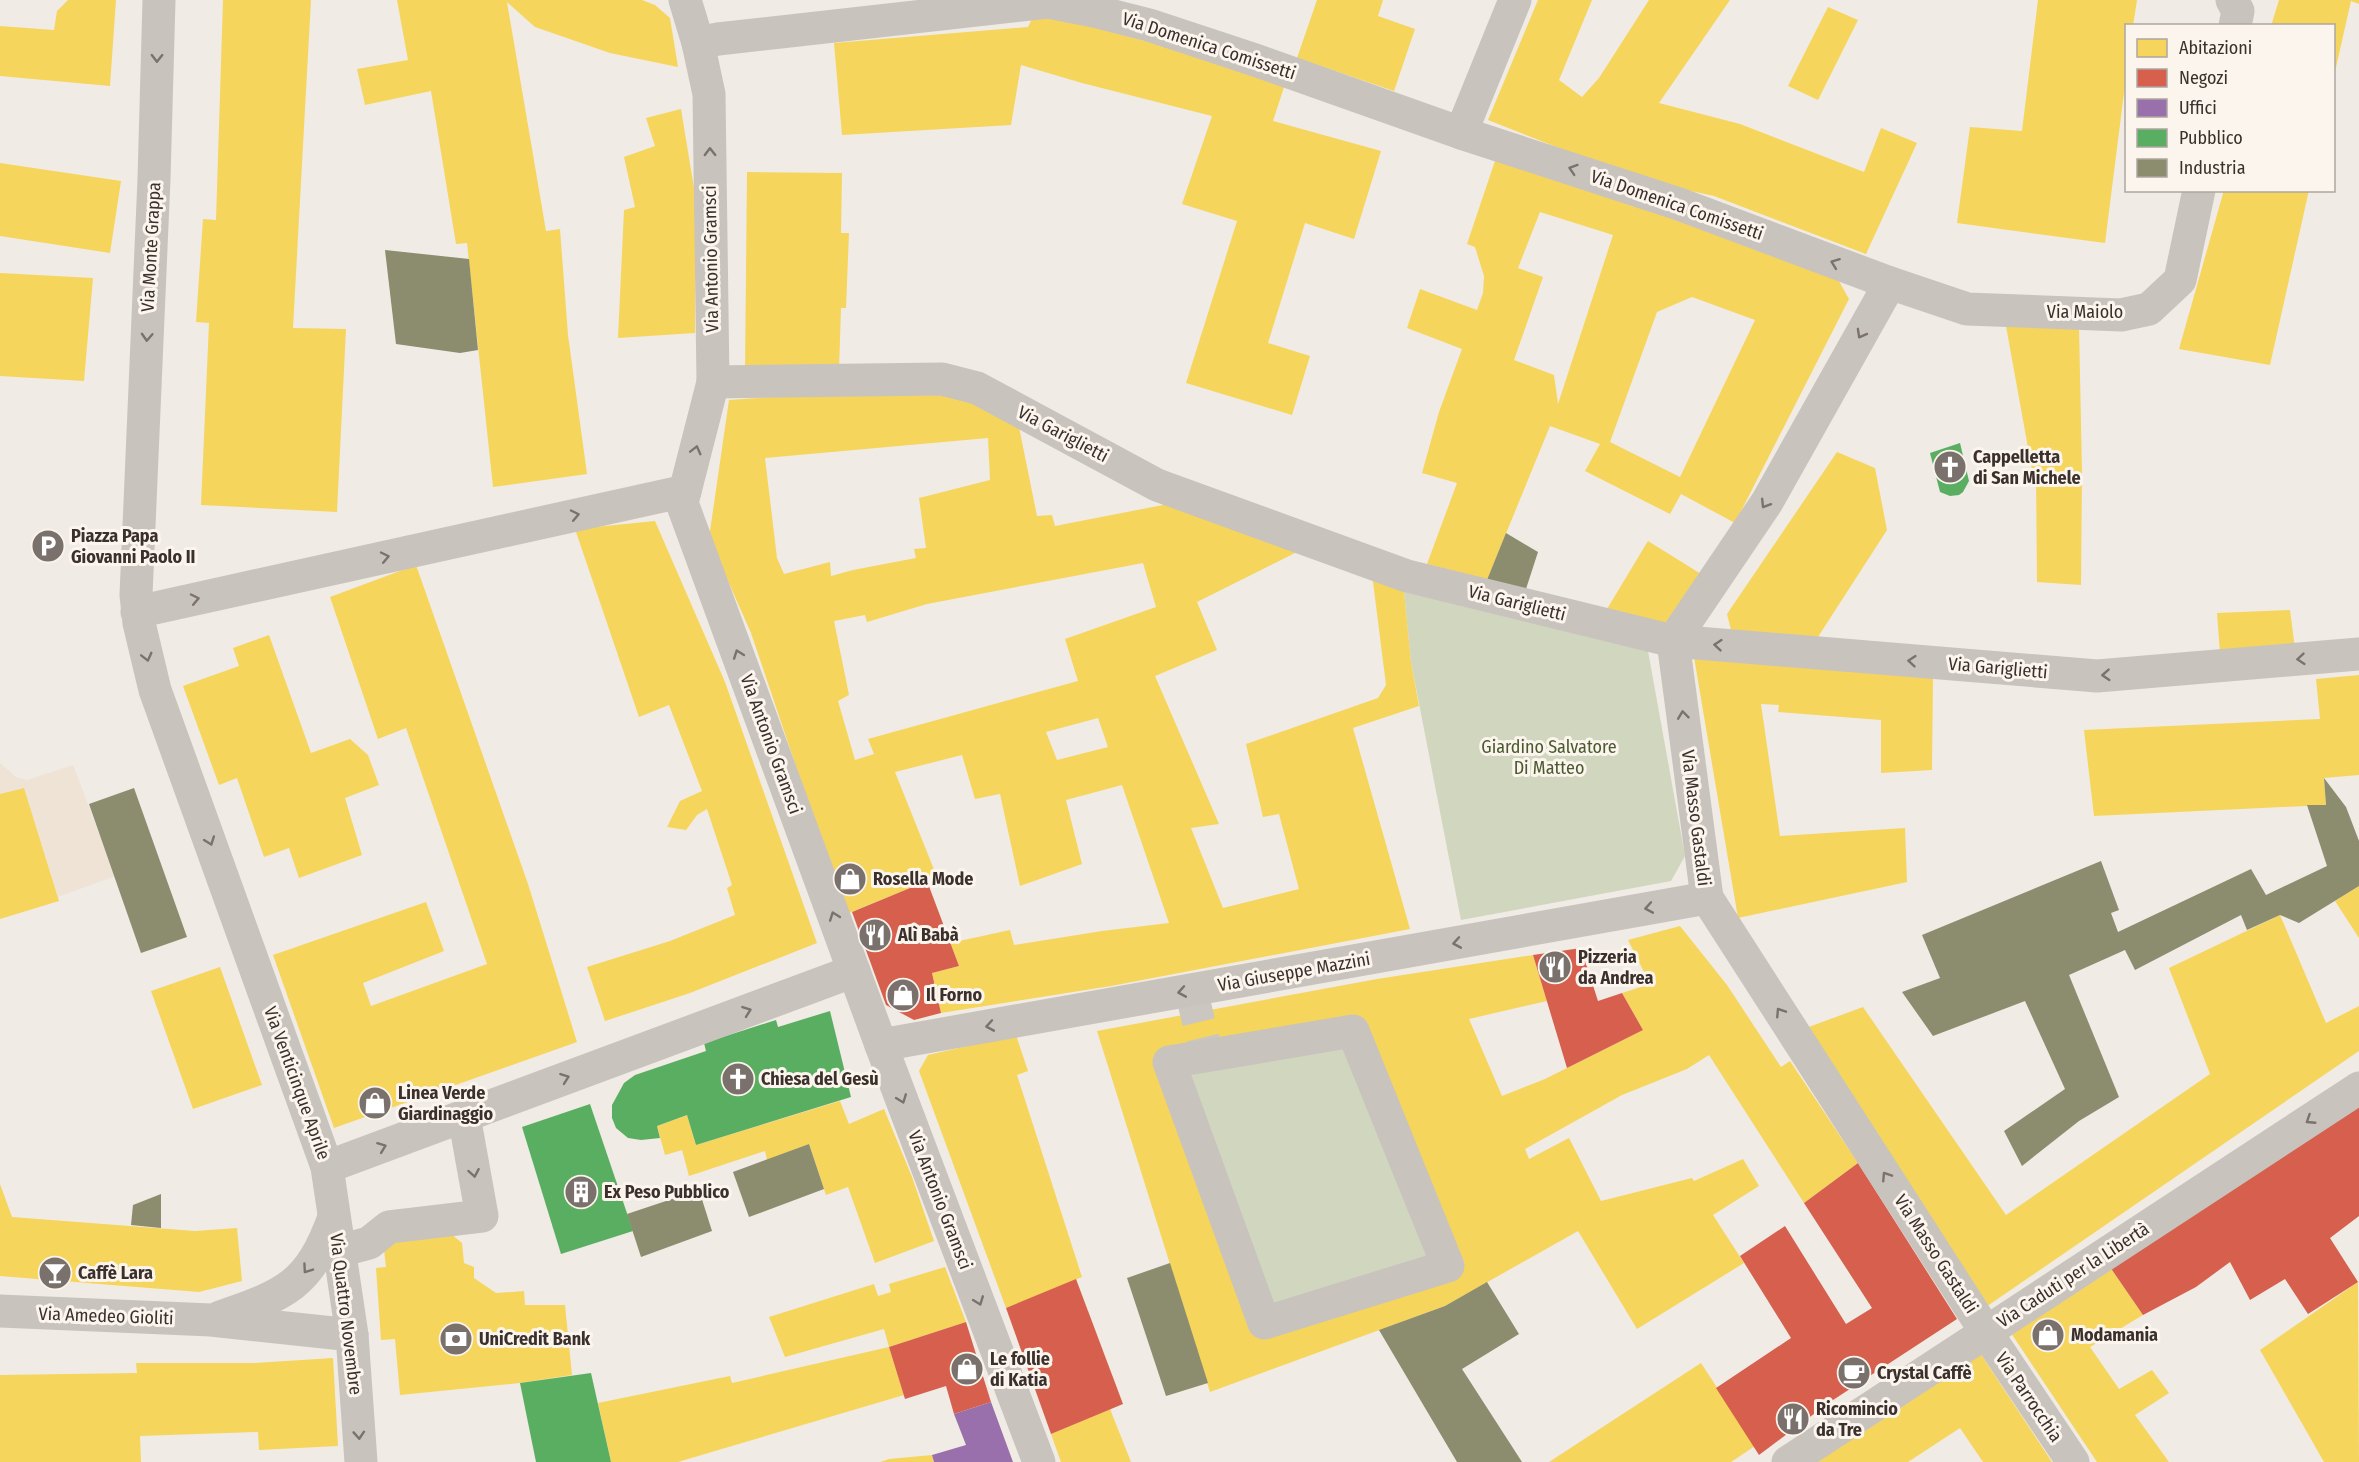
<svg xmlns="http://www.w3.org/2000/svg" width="2359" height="1462" viewBox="0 0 2359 1462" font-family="'Fira Sans Condensed',sans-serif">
<rect width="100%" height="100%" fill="#f0ebe5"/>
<!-- green -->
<g fill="#d1d6bf">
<path d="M1404,592L1648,651L1685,856L1671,881L1461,920L1411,662Z"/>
<path d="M1345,1042L1434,1258L1267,1310L1181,1070Z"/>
</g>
<!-- plaza -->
<path fill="#eee3d5" d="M0,763L16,777L27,780L73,765L115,876L58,897L24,788L0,794Z"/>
<!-- homes -->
<g fill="#f6d55c" fill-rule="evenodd">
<path d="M68,0H116L110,86L0,76V26L54,30L57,11Z"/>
<path d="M223,0H311L293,328L346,329L337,512L201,505L209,323L196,322L203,219L216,220Z"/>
<path d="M397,0H642L655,5L670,18L678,67L610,53L535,27L507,2L546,231L560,229L568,335L587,474L493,487L467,243L456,244L431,91L365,105L357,69L408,60Z"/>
<path d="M1317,0H1383L1378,16L1415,29L1394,91L1297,58Z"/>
<path d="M1538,0H1592L1559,80L1582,97L1599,78L1649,0H1730L1659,103L1740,124L1864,172L1881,128L1917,143L1866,254L1714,196L1640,180L1488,120Z"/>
<path d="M2038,0H2137L2133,26H2126V77L2105,243L1957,223L1970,127L2022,131Z"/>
<path d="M2279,0H2359V4L2351,1L2334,76V26H2271Z"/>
<path d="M1828,7L1858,20L1818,100L1788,86Z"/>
<path d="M1036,10L1286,81L1273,121L1381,151L1354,239L1305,223L1268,343L1310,356L1292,415L1186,383L1237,221L1182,204L1212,116L1082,83L1021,65L1011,125L842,135L834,43L1028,27Z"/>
<path d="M681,109L695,194V333L618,338L624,210L635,207L624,157L655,146L646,118Z"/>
<path d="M1497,155L1835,274L1849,299L1735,523L1681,494L1670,514L1585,471L1600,444L1550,426L1487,580L1427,564L1457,483L1422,473L1439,412L1462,349L1407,328L1420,289L1477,310L1483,293L1484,276L1475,247L1467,244ZM1540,212L1613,235L1558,404L1554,375L1514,360L1543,277L1518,268ZM1692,297L1755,320L1680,477L1610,442L1657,312Z"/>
<path d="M0,163L121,181L110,253L0,236Z"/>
<path d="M747,172L842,173L841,233H849L846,308H841L839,370L745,371Z"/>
<path d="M2224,190H2309L2270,365L2179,349Z"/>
<path d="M0,273L93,278L84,381L0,376Z"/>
<path d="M2006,326H2079L2082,473L2081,585L2037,582L2036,471L2032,470Z"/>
<path d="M941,387L1019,427L1037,516L1052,515L1055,526L1163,505L1160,494L1307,547L1197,602L1217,650L1155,676L1219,824L1191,828L1223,908L1299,889L1279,814L1263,817L1246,744L1378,698L1386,685L1372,574L1404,592L1411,662L1419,706L1353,728L1410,929L1111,986L941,1013L932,973L959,966L950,943L1010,930L1014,945L1102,931L1169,923L1122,785L1066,800L1082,864L1020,886L1000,794L975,799L962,755L895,772L937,877L849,913L807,799L751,633L709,538L729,400L876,389ZM988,438L990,480L919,498L926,548L914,549L916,558L853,570L831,576L830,562L784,574L777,558L765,458ZM1143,563L1156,607L1065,639L1078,681L868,739L874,754L855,760L838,701L849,695L834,621L865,615L867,622L927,604ZM1098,718L1108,747L1057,760L1046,732Z"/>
<path d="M1837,452L1875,468L1887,530L1816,640L1731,630L1727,614Z"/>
<path d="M655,521L725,682L817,943L690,993L605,1021L587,967L670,941L735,915L727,888L732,885L707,809L697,815L686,830L667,827L680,801L702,791L669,705L639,717L575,529Z"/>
<path d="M1648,541L1701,574L1664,632L1604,614Z"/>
<path d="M416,565L528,884L577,1042L334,1128L273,955L426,902L444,951L363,983L371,1006L487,964L406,728L378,739L330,597Z"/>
<path d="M2290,610L2295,649L2220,653L2217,613Z"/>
<path d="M269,635L311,753L350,739L368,755L379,785L345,798L362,855L299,878L289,848L264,857L237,778L219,785L183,686L239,666L233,648Z"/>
<path d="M1693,651L1933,674L1932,770L1881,773V720L1778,712L1779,705L1761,704L1780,836L1905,828L1907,882L1738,918Z"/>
<path d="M2359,675V775L2324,778L2326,805L2094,816L2084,730L2320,719L2316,679Z"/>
<path d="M24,788L59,901L0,919V794Z"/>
<path d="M2359,886V938L2335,901Z"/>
<path d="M2280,915L2326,1023L2359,1006V1051L1983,1309L1806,1028L1863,1007L2006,1215L2210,1074L2169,968Z"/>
<path d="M1680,926L1727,985L1781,1067L1790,1061L1858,1163L1804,1203L1709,1055L1687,1069L1622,1095L1525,1149L1529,1159L1569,1138L1601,1201L1692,1178L1694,1181L1743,1159L1759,1186L1713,1215L1744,1263L1637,1329L1578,1231L1445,1306L1210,1392L1097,1031L1377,979L1533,955L1547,1001L1469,1019L1502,1096L1545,1079L1643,1030L1622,993L1650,984L1628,940ZM1345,1042L1434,1258L1267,1310L1181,1070Z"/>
<path d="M220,967L262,1085L193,1109L151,991Z"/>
<path d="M1016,1035L1028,1071L1017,1075L1082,1277L1006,1308L919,1071L928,1055Z"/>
<path d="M840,1101L849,1124L884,1109L912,1177L934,1241L875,1263L848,1187L826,1195L809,1144L767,1160L765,1151L689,1176L682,1150L665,1155L657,1126L687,1115L696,1145Z"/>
<path d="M0,1184L12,1217L195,1231L237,1228L242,1281L199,1292L0,1276Z"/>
<path d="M450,1233L462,1243L464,1263L474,1267V1278L496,1293L524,1291L525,1305H565L572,1375L520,1383L400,1395L395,1339L381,1340L376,1268L386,1267L384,1250L392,1238Z"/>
<path d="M945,1267L966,1322L889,1347L884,1329L785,1357L769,1317L874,1284L878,1296L891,1292L889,1284Z"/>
<path d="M2110,1267L2143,1315L2090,1347L2119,1389L2152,1370L2169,1393L2135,1415L2169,1462H2097L2011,1333Z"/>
<path d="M2358,1282L2359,1462H2324L2260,1350Z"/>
<path d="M889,1347L904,1395L678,1462H611L598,1403L730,1376L732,1383Z"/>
<path d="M1978,1350L2052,1462H1983L1960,1428L1908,1462H1813Z"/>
<path d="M333,1358L338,1446L259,1450L258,1432L140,1436L141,1462H0V1375L137,1373L136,1363H255Z"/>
<path d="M1701,1363L1755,1446L1731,1462H1549Z"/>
<path d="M1110,1409L1131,1462H1061L1051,1434Z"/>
<path d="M932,1455L934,1462H880L889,1459Z"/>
</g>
<!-- shops -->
<g fill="#d6604d">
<path d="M927,881L959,966L932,973L941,1013L914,1020L886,1005L852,912Z"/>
<path d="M1581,948L1598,1001L1622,993L1643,1030L1567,1068L1533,955Z"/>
<path d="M2359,1107V1216L2330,1238L2358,1282L2308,1314L2285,1279L2250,1300L2230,1262L2196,1287L2143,1315L2110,1267Z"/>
<path d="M1858,1163L1957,1319L1830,1402L1759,1455L1716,1388L1791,1338L1740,1256L1785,1226L1846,1324L1872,1308L1804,1203Z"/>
<path d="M1076,1279L1123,1404L1051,1434L1006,1308Z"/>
<path d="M966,1322L991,1402L954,1414L946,1386L905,1399L889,1347Z"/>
</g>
<!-- offices -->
<path fill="#9970ab" d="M991,1402L1013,1462H934L932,1455L966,1445L954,1414Z"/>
<!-- public -->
<g fill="#5aae61">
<path d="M1960,443L1969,481L1963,492L1959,495L1950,496L1940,492L1930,453Z"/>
<path d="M830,1011L851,1097L696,1145L687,1115L657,1126L660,1138L641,1140L628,1138L616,1128L612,1118V1105L624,1083L635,1075L706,1051L704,1043L776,1020L778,1027Z"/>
<path d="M590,1104L633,1231L561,1254L522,1127Z"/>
<path d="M591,1373L611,1462H536L520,1383Z"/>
</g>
<!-- industry -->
<g fill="#8c8c6e">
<path d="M385,250L469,259L478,350L460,353L396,344Z"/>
<path d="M1506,533L1538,552L1525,592L1487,580Z"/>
<path d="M2324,778L2346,807L2359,841V886L2299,923L2280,915L2247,930L2241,915L2135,970L2125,950L2069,975L2119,1097L2079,1121L2022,1166L2004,1131L2065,1089L2025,1001L1933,1036L1902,992L1940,978L1922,935L2101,861L2119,910L2111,913L2118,932L2251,869L2266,895L2327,866L2307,805H2326Z"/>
<path d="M134,788L187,937L141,953L89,804Z"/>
<path d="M809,1144L824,1189L749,1217L733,1172Z"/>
<path d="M699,1190L712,1231L641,1257L627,1214Z"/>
<path d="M161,1194V1228L131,1225L133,1205Z"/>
<path d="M1170,1263L1208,1383L1166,1396L1127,1278Z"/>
<path d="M1487,1282L1519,1334L1462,1369L1522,1462H1457L1379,1330L1445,1306Z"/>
</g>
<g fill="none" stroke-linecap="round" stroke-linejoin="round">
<!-- street-tunnel -->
<path stroke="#ccc6c0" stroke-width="33" stroke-dasharray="33 16" stroke-linecap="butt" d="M1191,990L1207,1056"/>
<!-- street -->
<g stroke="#c9c3be" stroke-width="33">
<path d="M159,0L154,179L136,595L139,623L155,690L327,1167L352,1335L361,1462"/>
<path d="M685,0L698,43L709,94L713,382L682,503L881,1045L1039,1462"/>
<path d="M2232,0L2238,11L2235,26"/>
<path d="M698,43L718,39L1048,2L1094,11L1149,25L1255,60L1461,133L1679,204L1890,283L1967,309L2121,315L2149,309L2180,280L2199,190"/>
<path d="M1461,133L1515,0"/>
<path d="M1890,283L1767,502L1673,641L1707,898L1986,1332L2073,1462"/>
<path d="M713,382L942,379L977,388L1157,485L1407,576L1673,641L2097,676L2359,654"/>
<path d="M137,612L685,491"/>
<path d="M1353,1031L1448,1266L1264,1323L1169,1062Z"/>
<path d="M881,1045L1707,898"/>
<path d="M327,1167L854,971"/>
<path d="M339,1251L369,1243L389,1227L482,1216L464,1116"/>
<path d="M0,1311L211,1320L352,1335"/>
<path d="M220,1317C286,1294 309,1286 334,1217"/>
<path d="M1788,1462L2359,1088"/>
</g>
</g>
<!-- one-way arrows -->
<defs><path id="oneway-chevron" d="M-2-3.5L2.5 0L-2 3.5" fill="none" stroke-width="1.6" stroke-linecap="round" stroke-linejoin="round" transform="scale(1.5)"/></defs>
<g stroke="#7b726d">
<use href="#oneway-chevron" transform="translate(157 58) rotate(91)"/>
<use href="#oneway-chevron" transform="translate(710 152) rotate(-91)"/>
<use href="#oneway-chevron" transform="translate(1573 169) rotate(-162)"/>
<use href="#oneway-chevron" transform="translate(1835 263) rotate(-159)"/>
<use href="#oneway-chevron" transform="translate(1861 334) rotate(119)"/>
<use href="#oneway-chevron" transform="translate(147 337) rotate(93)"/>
<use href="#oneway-chevron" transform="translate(696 450) rotate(-76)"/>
<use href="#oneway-chevron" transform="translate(1765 504) rotate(122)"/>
<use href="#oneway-chevron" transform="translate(575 515) rotate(-12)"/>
<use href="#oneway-chevron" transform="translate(385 557) rotate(-12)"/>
<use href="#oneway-chevron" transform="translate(195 599) rotate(-12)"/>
<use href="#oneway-chevron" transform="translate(1718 645) rotate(-175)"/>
<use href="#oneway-chevron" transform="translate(738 654) rotate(-110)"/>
<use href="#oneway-chevron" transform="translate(147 657) rotate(76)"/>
<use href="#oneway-chevron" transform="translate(2301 659) rotate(175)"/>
<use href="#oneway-chevron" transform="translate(1912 661) rotate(-175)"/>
<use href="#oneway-chevron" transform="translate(2106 675) rotate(176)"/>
<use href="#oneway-chevron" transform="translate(1683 715) rotate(-97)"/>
<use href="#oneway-chevron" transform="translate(210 841) rotate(70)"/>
<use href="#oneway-chevron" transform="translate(1649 908) rotate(170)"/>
<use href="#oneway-chevron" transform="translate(834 916) rotate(-110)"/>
<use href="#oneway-chevron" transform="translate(1457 943) rotate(170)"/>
<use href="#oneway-chevron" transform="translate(1182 992) rotate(170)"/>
<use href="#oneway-chevron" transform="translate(747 1011) rotate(-20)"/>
<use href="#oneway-chevron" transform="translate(1780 1012) rotate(-123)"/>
<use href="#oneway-chevron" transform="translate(990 1026) rotate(170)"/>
<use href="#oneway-chevron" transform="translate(565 1078) rotate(-20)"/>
<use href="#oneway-chevron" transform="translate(902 1099) rotate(69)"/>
<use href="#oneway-chevron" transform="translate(2310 1120) rotate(147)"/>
<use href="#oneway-chevron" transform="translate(382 1147) rotate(-21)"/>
<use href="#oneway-chevron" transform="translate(474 1173) rotate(80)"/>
<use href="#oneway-chevron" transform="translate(1886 1176) rotate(-123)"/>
<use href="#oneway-chevron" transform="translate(307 1269) rotate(125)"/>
<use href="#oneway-chevron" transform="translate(979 1301) rotate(69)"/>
<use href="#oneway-chevron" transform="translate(359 1435) rotate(86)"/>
</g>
<!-- icons -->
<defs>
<symbol id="church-disc" viewBox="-11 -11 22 22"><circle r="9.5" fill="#7a716c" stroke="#fbf5ee"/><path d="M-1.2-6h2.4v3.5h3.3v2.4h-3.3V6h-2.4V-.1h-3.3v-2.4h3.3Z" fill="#fff"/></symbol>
<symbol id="parking-disc" viewBox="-11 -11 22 22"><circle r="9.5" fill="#7a716c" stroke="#fbf5ee"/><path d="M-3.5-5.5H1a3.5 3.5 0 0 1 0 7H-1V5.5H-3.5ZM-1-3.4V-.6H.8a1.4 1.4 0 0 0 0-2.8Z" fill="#fff"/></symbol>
<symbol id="shop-disc" viewBox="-11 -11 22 22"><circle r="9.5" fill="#7a716c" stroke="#fbf5ee"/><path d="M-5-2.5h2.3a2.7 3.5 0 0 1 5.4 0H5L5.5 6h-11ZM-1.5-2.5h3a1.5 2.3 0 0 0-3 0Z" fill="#fff"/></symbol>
<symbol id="restaurant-disc" viewBox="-11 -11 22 22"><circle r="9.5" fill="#7a716c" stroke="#fbf5ee"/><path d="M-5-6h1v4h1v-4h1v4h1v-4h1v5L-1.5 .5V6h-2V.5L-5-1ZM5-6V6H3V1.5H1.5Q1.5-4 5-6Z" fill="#fff"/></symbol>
<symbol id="building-disc" viewBox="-11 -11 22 22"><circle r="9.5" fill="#7a716c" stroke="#fbf5ee"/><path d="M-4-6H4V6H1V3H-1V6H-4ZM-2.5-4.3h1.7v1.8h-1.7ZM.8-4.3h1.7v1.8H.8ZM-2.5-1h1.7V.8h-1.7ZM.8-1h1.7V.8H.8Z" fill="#fff"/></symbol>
<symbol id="bar-disc" viewBox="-11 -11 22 22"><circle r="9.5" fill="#7a716c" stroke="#fbf5ee"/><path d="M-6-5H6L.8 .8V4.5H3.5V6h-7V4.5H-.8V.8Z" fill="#fff"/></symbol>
<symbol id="bank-disc" viewBox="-11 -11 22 22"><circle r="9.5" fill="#7a716c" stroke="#fbf5ee"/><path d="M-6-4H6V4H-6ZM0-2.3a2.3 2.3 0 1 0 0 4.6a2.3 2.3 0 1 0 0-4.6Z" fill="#fff"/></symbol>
<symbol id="cafe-disc" viewBox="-11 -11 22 22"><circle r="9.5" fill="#7a716c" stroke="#fbf5ee"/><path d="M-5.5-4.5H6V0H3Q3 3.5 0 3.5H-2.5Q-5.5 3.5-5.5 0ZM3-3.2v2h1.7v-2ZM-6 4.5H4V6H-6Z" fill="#fff"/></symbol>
</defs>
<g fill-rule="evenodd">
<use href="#church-disc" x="1931" y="448" width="38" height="38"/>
<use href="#parking-disc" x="29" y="527" width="38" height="38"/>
<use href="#shop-disc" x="831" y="860" width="38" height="38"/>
<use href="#restaurant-disc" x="856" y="916" width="38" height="38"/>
<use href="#restaurant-disc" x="1536" y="948" width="38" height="38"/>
<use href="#shop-disc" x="884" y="976" width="38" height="38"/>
<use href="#church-disc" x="719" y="1060" width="38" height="38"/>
<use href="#shop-disc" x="356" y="1084" width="38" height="38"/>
<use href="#building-disc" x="562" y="1173" width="38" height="38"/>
<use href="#bar-disc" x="36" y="1254" width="38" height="38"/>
<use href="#shop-disc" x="2029" y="1316" width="38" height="38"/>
<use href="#bank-disc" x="437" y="1320" width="38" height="38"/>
<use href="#shop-disc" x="948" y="1350" width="38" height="38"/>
<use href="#cafe-disc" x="1835" y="1354" width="38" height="38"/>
<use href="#restaurant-disc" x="1774" y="1400" width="38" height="38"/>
</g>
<g text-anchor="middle" stroke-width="6" stroke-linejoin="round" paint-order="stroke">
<!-- street labels -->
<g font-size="18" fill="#3b302b" stroke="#fbf5ee">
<text transform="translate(1209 46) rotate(18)" y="6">Via Domenica Comissetti</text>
<text transform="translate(1677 205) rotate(19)" y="6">Via Domenica Comissetti</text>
<text transform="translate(151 247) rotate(-87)" y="6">Via Monte Grappa</text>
<text transform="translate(711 259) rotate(-91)" y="6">Via Antonio Gramsci</text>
<text x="2085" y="318">Via Maiolo</text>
<text transform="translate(1063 434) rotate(28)" y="6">Via Gariglietti</text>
<text transform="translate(1517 603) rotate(14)" y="6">Via Gariglietti</text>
<text transform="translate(1998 668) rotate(5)" y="6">Via Gariglietti</text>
<text transform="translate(771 744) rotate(70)" y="6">Via Antonio Gramsci</text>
<text transform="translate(1696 818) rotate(83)" y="6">Via Masso Gastaldi</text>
<text transform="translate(1294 972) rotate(-10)" y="6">Via Giuseppe Mazzini</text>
<text transform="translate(297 1083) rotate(70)" y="6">Via Venticinque Aprile</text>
<text transform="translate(940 1200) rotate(69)" y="6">Via Antonio Gramsci</text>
<text transform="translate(1936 1254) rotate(57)" y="6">Via Masso Gastaldi</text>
<text transform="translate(2073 1275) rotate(-33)" y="6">Via Caduti per la Libertà</text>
<text transform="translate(346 1314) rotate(83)" y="6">Via Quattro Novembre</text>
<text transform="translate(106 1316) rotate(2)" y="6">Via Amedeo Gioliti</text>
<text transform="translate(2029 1397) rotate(56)" y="6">Via Parrocchia</text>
</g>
<!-- poi labels -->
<g font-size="18" font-weight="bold" fill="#3b302b" stroke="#fbf5ee" text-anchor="start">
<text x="1973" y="463">Cappelletta<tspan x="1973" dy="21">di San Michele</tspan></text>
<text x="71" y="542">Piazza Papa<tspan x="71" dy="21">Giovanni Paolo II</tspan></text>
<text x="873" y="885">Rosella Mode</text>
<text x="898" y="941">Alì Babà</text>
<text x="1578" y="963">Pizzeria<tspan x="1578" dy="21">da Andrea</tspan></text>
<text x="926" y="1001">Il Forno</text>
<text x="761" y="1085">Chiesa del Gesù</text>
<text x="398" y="1099">Linea Verde<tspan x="398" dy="21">Giardinaggio</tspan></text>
<text x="604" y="1198">Ex Peso Pubblico</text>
<text x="78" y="1279">Caffè Lara</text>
<text x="2071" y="1341">Modamania</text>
<text x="479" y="1345">UniCredit Bank</text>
<text x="990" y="1365">Le follie<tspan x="990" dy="21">di Katia</tspan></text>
<text x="1877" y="1379">Crystal Caffè</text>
<text x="1816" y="1415">Ricomincio<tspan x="1816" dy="21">da Tre</tspan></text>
</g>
<!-- park labels -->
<g font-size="18" fill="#4a5a2e" stroke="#fbf5ee">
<text x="1549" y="753">Giardino Salvatore<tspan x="1549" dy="21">Di Matteo</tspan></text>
</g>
</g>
<!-- legend -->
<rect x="2125" y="24" width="210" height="168" fill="#fbf5ee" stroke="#aea6a0" stroke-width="1.5"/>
<rect x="2137" y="39" width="30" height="18" fill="#f6d55c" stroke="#aea6a0" stroke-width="1.5"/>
<text x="2179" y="54" font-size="18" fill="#3b302b">Abitazioni</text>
<rect x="2137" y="69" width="30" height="18" fill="#d6604d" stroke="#aea6a0" stroke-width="1.5"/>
<text x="2179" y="84" font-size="18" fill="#3b302b">Negozi</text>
<rect x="2137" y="99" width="30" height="18" fill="#9970ab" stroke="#aea6a0" stroke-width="1.5"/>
<text x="2179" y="114" font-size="18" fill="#3b302b">Uffici</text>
<rect x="2137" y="129" width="30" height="18" fill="#5aae61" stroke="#aea6a0" stroke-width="1.5"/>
<text x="2179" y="144" font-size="18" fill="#3b302b">Pubblico</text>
<rect x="2137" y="159" width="30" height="18" fill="#8c8c6e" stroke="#aea6a0" stroke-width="1.5"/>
<text x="2179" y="174" font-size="18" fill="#3b302b">Industria</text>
</svg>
